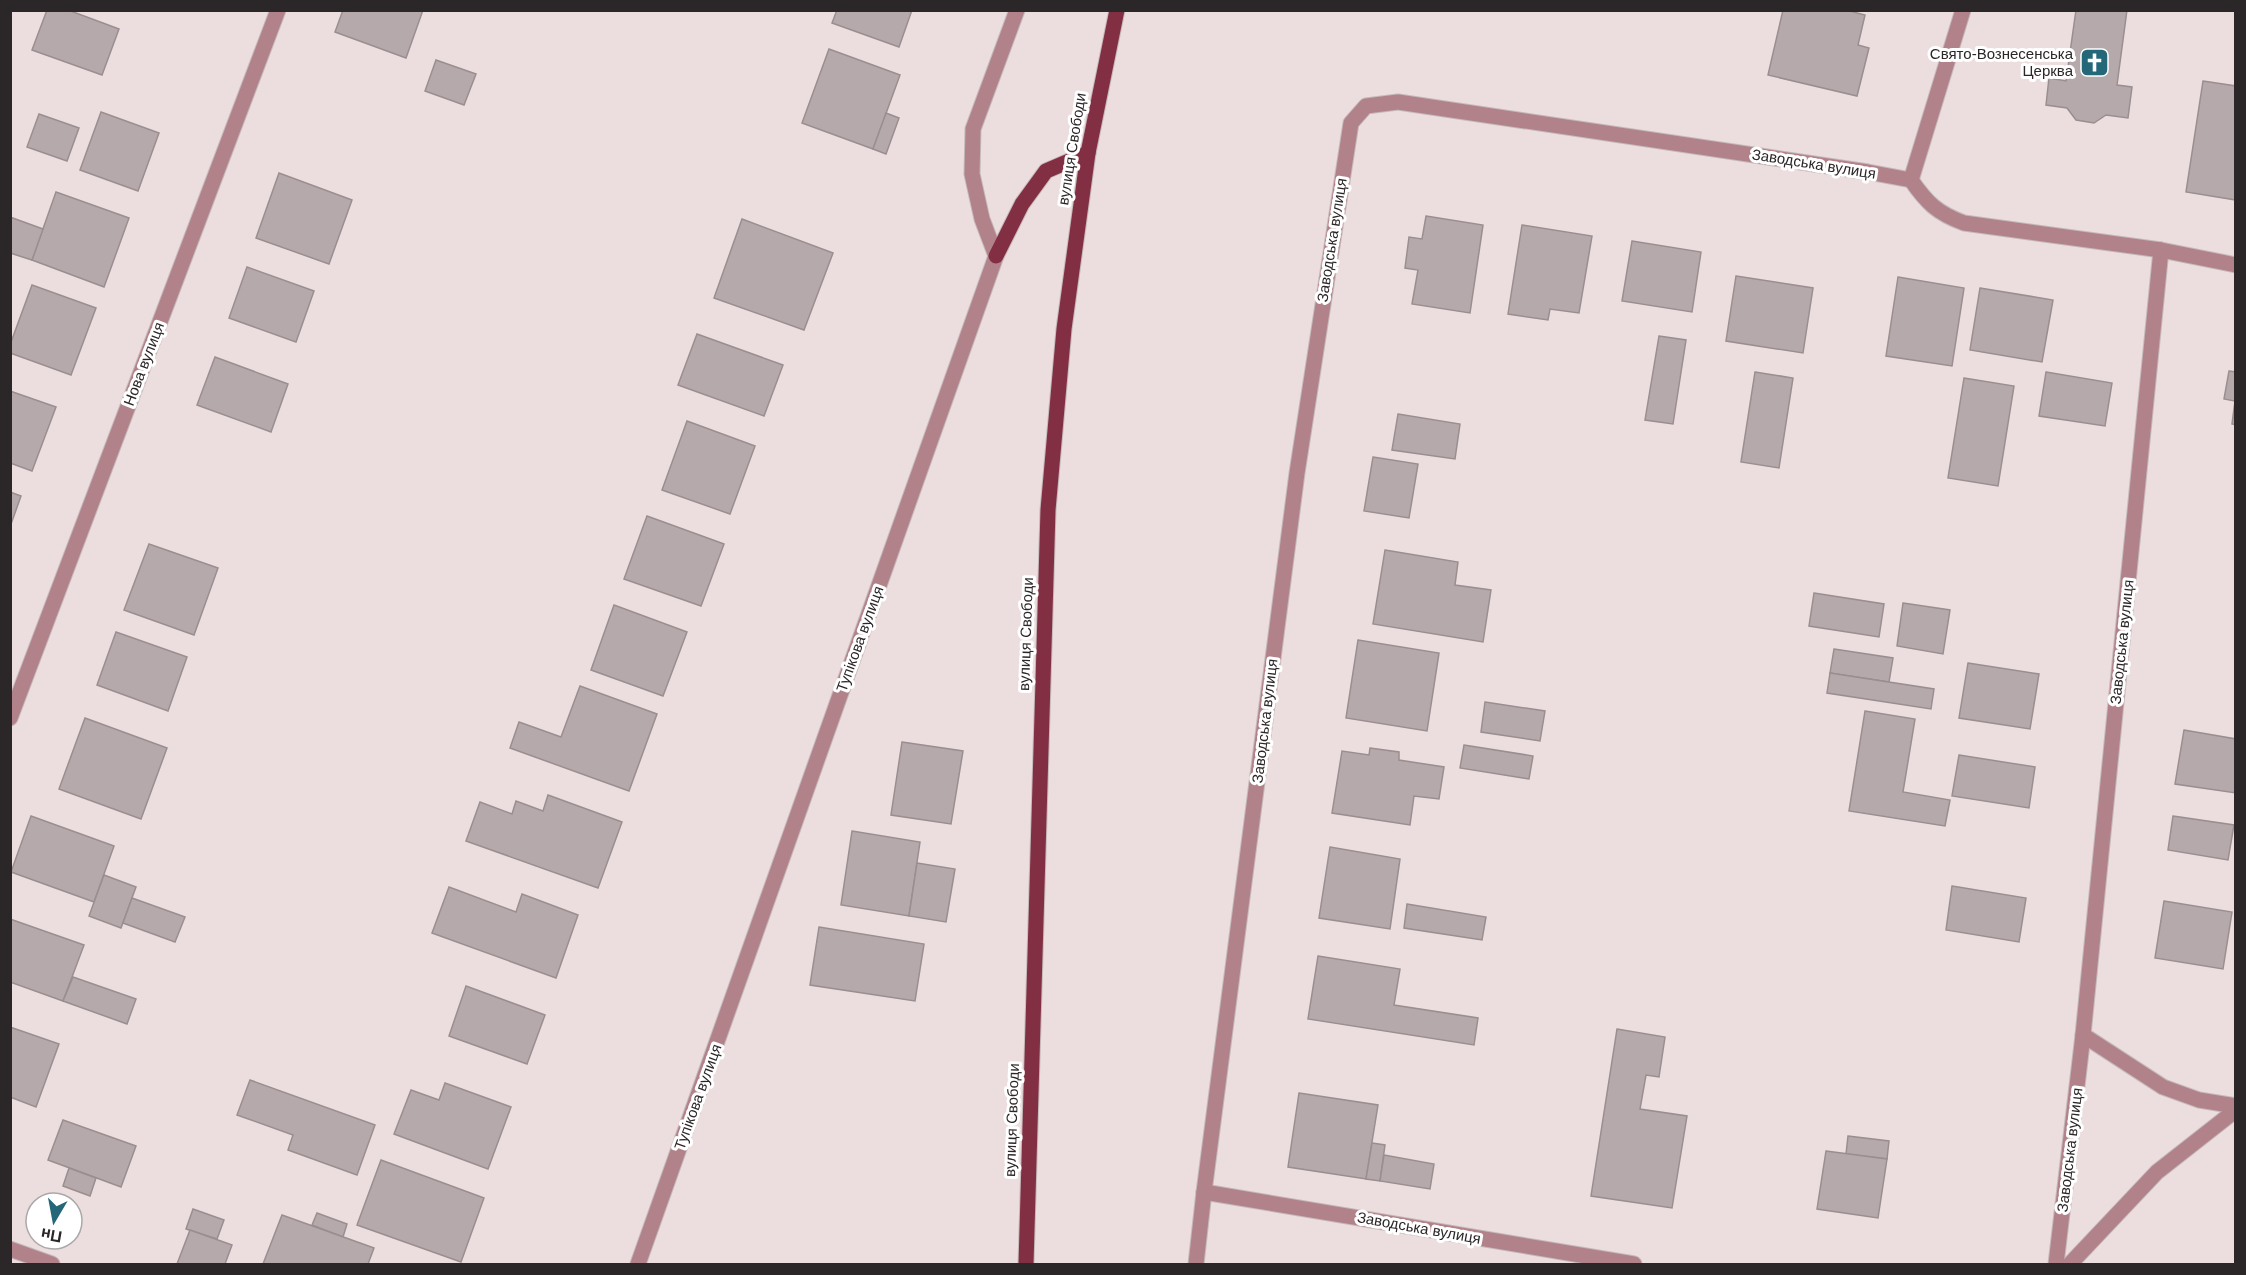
<svg xmlns="http://www.w3.org/2000/svg" width="2246" height="1275" viewBox="0 0 2246 1275" font-family="Arial,sans-serif">
<rect width="100%" height="100%" fill="#ecdedf"/>
<!-- building -->
<g fill="#b6a9ab" stroke="#9b8e90" stroke-width="1.5">
<path d="M47,10H68L119,29L102,75L32,50Z"/>
<path d="M343,10H423L406,58L335,32Z"/>
<path d="M837,10H912L899,47L832,23Z"/>
<path d="M1783,10H1846L1865,15L1858,45L1869,48L1857,96L1768,75Z"/>
<path d="M2076,10H2127L2117,85L2132,87L2128,118L2106,115L2094,123L2076,120L2067,108L2046,105L2049,78L2066,81Z"/>
<path d="M829,49L900,75L873,149L802,123Z"/>
<path d="M436,60L476,74L464,105L425,91Z"/>
<path d="M2203,81L2236,86V200L2186,192Z"/>
<path d="M101,112L159,133L138,191L80,170Z"/>
<path d="M886,113L899,118L886,154L873,149Z"/>
<path d="M39,114L79,128L67,161L27,147Z"/>
<path d="M279,173L352,200L329,264L256,238Z"/>
<path d="M56,192L129,218L104,287L32,260Z"/>
<path d="M1426,216L1483,225L1470,313L1412,304L1418,270L1405,268L1409,237L1422,239Z"/>
<path d="M10,217L43,229L32,260L10,253Z"/>
<path d="M742,219L833,253L804,330L714,298Z"/>
<path d="M1522,225L1592,236L1579,313L1550,309L1548,320L1508,314Z"/>
<path d="M1632,241L1701,252L1692,312L1622,301Z"/>
<path d="M247,267L314,291L296,342L229,318Z"/>
<path d="M1736,276L1813,288L1803,353L1726,341Z"/>
<path d="M1898,277L1964,288L1952,366L1886,356Z"/>
<path d="M32,285L96,308L71,375L10,353V345Z"/>
<path d="M1980,288L2053,300L2042,362L1970,350Z"/>
<path d="M697,334L783,365L764,416L678,385Z"/>
<path d="M1659,336L1686,340L1673,424L1645,420Z"/>
<path d="M215,357L288,384L271,432L197,405Z"/>
<path d="M2229,371L2236,372V425L2232,424L2235,401L2224,399Z"/>
<path d="M1755,372L1793,378L1779,468L1741,462Z"/>
<path d="M2046,372L2112,383L2105,426L2039,416Z"/>
<path d="M1964,378L2014,386L1998,486L1948,478Z"/>
<path d="M10,391L56,407L32,471L10,463Z"/>
<path d="M1398,414L1460,424L1455,459L1392,450Z"/>
<path d="M687,421L755,446L730,514L662,490Z"/>
<path d="M1373,457L1418,464L1409,518L1364,511Z"/>
<path d="M10,492L21,496L10,527Z"/>
<path d="M647,516L724,544L701,606L624,579Z"/>
<path d="M149,544L218,568L194,635L124,610Z"/>
<path d="M1385,550L1458,562L1455,585L1491,590L1483,642L1373,624Z"/>
<path d="M1814,593L1884,604L1879,637L1809,626Z"/>
<path d="M1903,603L1950,610L1943,654L1897,646Z"/>
<path d="M614,605L687,632L663,696L591,670Z"/>
<path d="M116,632L187,657L168,711L97,685Z"/>
<path d="M1358,640L1439,653L1427,731L1346,718Z"/>
<path d="M1834,649L1893,658L1889,682L1830,673Z"/>
<path d="M1968,663L2039,674L2030,729L1959,718Z"/>
<path d="M1830,673L1934,689L1931,709L1827,693Z"/>
<path d="M580,686L657,714L629,791L510,748L519,722L561,737Z"/>
<path d="M1485,702L1545,711L1540,741L1481,732Z"/>
<path d="M1865,711L1915,719L1903,792L1950,800L1945,826L1849,811Z"/>
<path d="M85,718L167,748L141,819L59,789Z"/>
<path d="M2184,730L2236,739V793L2175,784Z"/>
<path d="M902,742L963,751L951,824L891,815Z"/>
<path d="M1464,745L1533,756L1529,779L1460,768Z"/>
<path d="M1370,748L1399,752V760L1444,767L1439,799L1414,796L1410,825L1332,813L1342,751L1369,755Z"/>
<path d="M1959,755L2035,767L2029,808L1952,796Z"/>
<path d="M548,795L622,822L598,888L466,841L480,802L512,814L516,801L543,811Z"/>
<path d="M31,816L114,846L94,902L11,872Z"/>
<path d="M2173,816L2234,825L2228,860L2168,850Z"/>
<path d="M852,831L920,842L909,916L841,905Z"/>
<path d="M1330,847L1400,859L1390,929L1319,918Z"/>
<path d="M917,863L955,869L946,922L909,916Z"/>
<path d="M104,875L136,887L121,928L89,916Z"/>
<path d="M1952,886L2026,898L2019,942L1946,930Z"/>
<path d="M449,887L516,912L522,894L578,915L556,978L432,933Z"/>
<path d="M132,898L185,917L175,942L123,923Z"/>
<path d="M2164,901L2232,912L2223,969L2155,958Z"/>
<path d="M1407,904L1486,917L1482,940L1404,928Z"/>
<path d="M10,919L84,945L63,1001L10,982Z"/>
<path d="M819,927L924,944L915,1001L810,985Z"/>
<path d="M1318,956L1400,969L1394,1005L1478,1018L1474,1045L1308,1019Z"/>
<path d="M73,977L136,999L127,1024L63,1001Z"/>
<path d="M466,986L545,1015L527,1064L449,1036Z"/>
<path d="M10,1027L59,1044L36,1107L10,1097Z"/>
<path d="M1617,1029L1665,1037L1659,1077L1646,1075L1640,1109L1687,1116L1672,1208L1591,1196Z"/>
<path d="M250,1080L375,1125L357,1175L288,1150L293,1135L237,1115Z"/>
<path d="M445,1083L511,1107L488,1169L394,1134L411,1090L439,1100Z"/>
<path d="M1299,1093L1378,1105L1366,1179L1288,1167Z"/>
<path d="M63,1120L136,1146L121,1187L48,1160Z"/>
<path d="M1848,1136L1889,1141L1887,1159L1846,1154Z"/>
<path d="M1372,1143L1385,1145L1380,1181L1366,1179Z"/>
<path d="M1826,1151L1887,1159L1878,1218L1817,1209Z"/>
<path d="M1384,1155L1434,1164L1430,1189L1380,1181Z"/>
<path d="M381,1160L484,1198L461,1262L357,1225Z"/>
<path d="M69,1168L96,1178L90,1196L63,1186Z"/>
<path d="M193,1209L224,1220L217,1239L186,1229Z"/>
<path d="M317,1213L347,1224L343,1237L312,1225Z"/>
<path d="M282,1215L374,1248L368,1264H263Z"/>
<path d="M190,1230L232,1245L225,1264H177Z"/>
</g>
<g fill="none" stroke-linecap="round" stroke-linejoin="round">
<defs>
<g id="minor">
<path d="M1911,180L1963,10"/>
<path d="M10,718L278,10"/>
<path d="M2083,1035L2163,1087L2199,1100L2236,1106"/>
<path d="M10,1249L52,1264"/>
<path d="M638,1264L996,256L982,219L972,174L973,129L1017,10"/>
<path d="M1196,1264L1204,1192"/>
<path d="M1634,1264L1204,1192L1297,473L1351,123L1366,106L1398,102L1868,172L1911,180C1927,203 1937,213 1964,223L2161,250L2236,265"/>
<path d="M2056,1264L2083,1035L2161,250"/>
<path d="M2070,1264L2157,1172L2236,1110"/>
</g>
<g id="major">
<path d="M996,256L1022,204L1046,171L1088,153"/>
<path d="M1026,1264L1048,510L1064,329L1088,153L1117,10"/>
</g>
</defs>
<!-- minor casing -->
<use href="#minor" stroke="#c5b9ba" stroke-width="17"/>
<!-- major casing -->
<use href="#major" stroke="#c5b9ba" stroke-width="17"/>
<!-- minor -->
<use href="#minor" stroke="#b2828a" stroke-width="15"/>
<!-- major -->
<use href="#major" stroke="#822f43" stroke-width="15"/>
</g>
<!-- icons -->
<defs>
<symbol id="church-square" viewBox="-11 -11 22 22"><rect x="-9" y="-9" width="18" height="18" rx="4" fill="#236779" stroke="#fff"/><path d="M-1.2-6h2.4v3.5h3.3v2.4h-3.3V6h-2.4V-.1h-3.3v-2.4h3.3Z" fill="#fff"/></symbol>
</defs>
<g fill-rule="evenodd">
<use href="#church-square" x="2078" y="46" width="33" height="33"/>
</g>
<g text-anchor="middle" stroke-width="6" stroke-linejoin="round" paint-order="stroke">
<!-- poi labels -->
<g font-size="15" fill="#2b2627" stroke="#fff" text-anchor="end">
<text x="2073" y="59">Свято-Вознесенська<tspan x="2073" dy="17">Церква</tspan></text>
</g>
<!-- street labels -->
<g font-size="15" fill="#2b2627" stroke="#fff">
<text transform="translate(1072 149) rotate(-81)" y="5">вулиця Свободи</text>
<text transform="translate(1814 164) rotate(9)" y="5">Заводська вулиця</text>
<text transform="translate(1332 240) rotate(-81)" y="5">Заводська вулиця</text>
<text transform="translate(144 364) rotate(-69)" y="5">Нова вулиця</text>
<text transform="translate(1026 634) rotate(-88)" y="5">вулиця Свободи</text>
<text transform="translate(860 639) rotate(-70)" y="5">Тупікова вулиця</text>
<text transform="translate(2122 642) rotate(-84)" y="5">Заводська вулиця</text>
<text transform="translate(1265 721) rotate(-83)" y="5">Заводська вулиця</text>
<text transform="translate(698 1097) rotate(-70)" y="5">Тупікова вулиця</text>
<text transform="translate(1012 1120) rotate(-88)" y="5">вулиця Свободи</text>
<text transform="translate(2070 1150) rotate(-83)" y="5">Заводська вулиця</text>
<text transform="translate(1419 1228) rotate(10)" y="5">Заводська вулиця</text>
</g>
</g>
<!-- border -->
<rect width="2246" height="1275" fill="none" stroke="#2b2627" stroke-width="24"/>
<!-- north arrow -->
<g transform="translate(54 1221) rotate(190)"><circle r="28" fill="#ffffff" stroke="#aaa8a9" stroke-width="1.5"/>
<path d="M0-4.5L10 22L0 15L-10 22Z" fill="#236779"/>
<text y="-9" font-size="16" font-weight="bold" text-anchor="middle" fill="#2b2627">Пн</text>
</g>
</svg>
